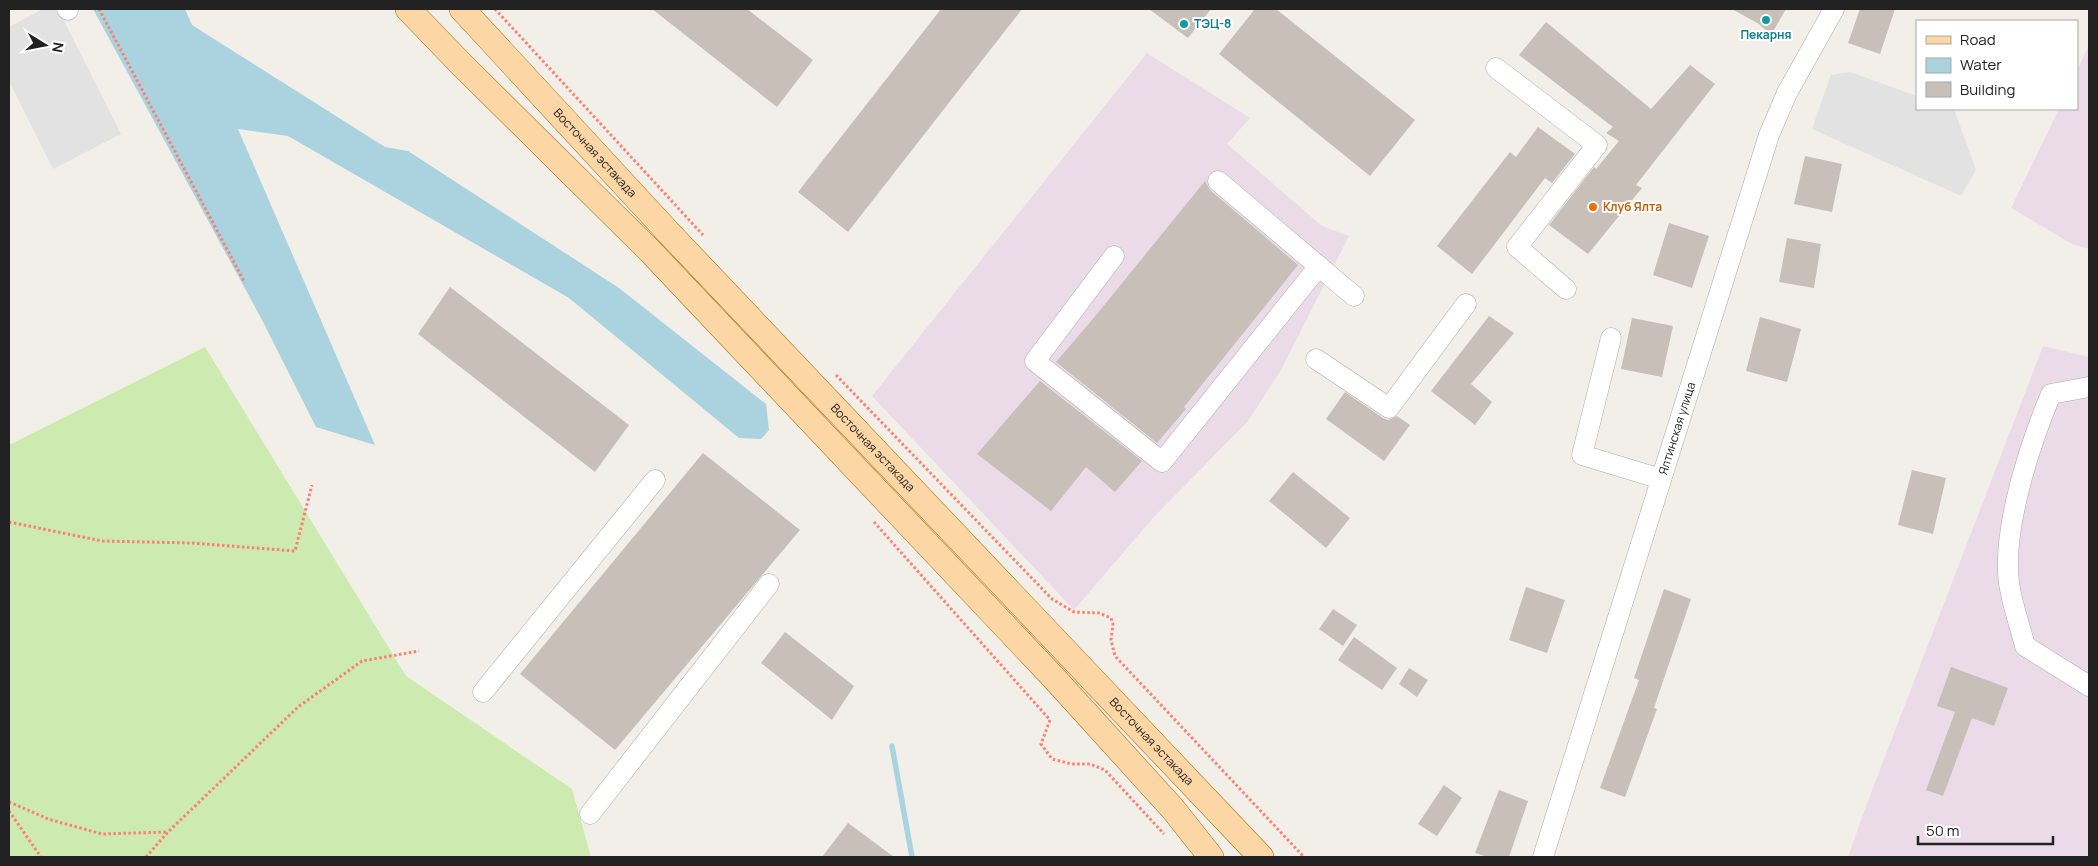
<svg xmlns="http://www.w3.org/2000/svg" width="2098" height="866" viewBox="0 0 2098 866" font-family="Manrope,sans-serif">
<rect width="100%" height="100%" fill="#f2efe9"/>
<!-- industrial -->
<g fill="#ebdbe8">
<path d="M2089,45V249L2072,244L2011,208L2059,109H2077V71Z"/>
<path d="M1147,53L1250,118L1227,144L1322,226L1349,236L1281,370L1248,421L1153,518L1074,610L872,396Z"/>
<path d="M2043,346L2089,357V857H1848L1866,806Z"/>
</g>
<!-- grass -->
<path fill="#cdebb0" d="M205,347L406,676L572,789L591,857H9V445Z"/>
<!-- parking -->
<g fill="#e2e2e2">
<path d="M43,9H58L121,134L53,169L9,81V27Z"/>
<path d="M1850,72L1917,96V109H1954L1976,170L1961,196L1812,129L1831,75Z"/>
</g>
<!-- water -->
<path fill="#aad3df" d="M93,9H185L192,25L385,147L408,151L619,288L766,404L769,430L761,439L739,438L569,298L288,136L238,129L375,445L316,427L261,318Z"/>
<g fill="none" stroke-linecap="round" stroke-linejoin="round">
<!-- stream -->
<path stroke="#aad3df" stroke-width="5.5" d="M892,746L912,857"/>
</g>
<!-- building -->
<g fill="#c7bfb8">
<path d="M652,9H747L813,60L777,107Z"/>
<path d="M941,9H1022L848,232L798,192Z"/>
<path d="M1149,9H1211L1188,38Z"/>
<path d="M1255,9H1276L1415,120L1370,176L1219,54Z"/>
<path d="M1732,9H1786L1771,35L1759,24Z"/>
<path d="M1860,9H1895L1880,54L1848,43Z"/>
<path d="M1546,22L1651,109L1690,65L1715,84L1636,185L1642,188L1588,254L1549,225L1594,167L1596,169L1619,141L1606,133L1613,127L1519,55Z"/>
<path d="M1538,127L1575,154L1552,183L1545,178L1472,274L1437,246L1510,152L1516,157Z"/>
<path d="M1805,156L1842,164L1832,212L1794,204Z"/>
<path d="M1205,181L1210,190L1298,265L1184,407L1186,409L1157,443L1056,362L1097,314Z"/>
<path d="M1669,223L1709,236L1692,288L1653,275Z"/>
<path d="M1787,238L1821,244L1814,288L1779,282Z"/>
<path d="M450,287L629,425L595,472L418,334Z"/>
<path d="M1489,316L1514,333L1471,384L1492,402L1475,425L1431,391Z"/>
<path d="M1760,317L1801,329L1787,382L1746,371Z"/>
<path d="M1632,318L1673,326L1662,377L1621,369Z"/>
<path d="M1040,381L1142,461L1115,492L1086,467L1051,511L977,454Z"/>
<path d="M1345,392L1383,418L1388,420L1397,416L1410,425L1384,461L1326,419Z"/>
<path d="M703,453L800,530L615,750L520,674Z"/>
<path d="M1912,470L1946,478L1933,534L1898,525Z"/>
<path d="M1293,472L1350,518L1326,548L1269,501Z"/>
<path d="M1526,587L1565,600L1547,653L1509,640Z"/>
<path d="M1664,589L1691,599L1654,708L1657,709L1625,797L1600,788L1639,680L1634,678Z"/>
<path d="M1333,609L1357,625L1343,646L1319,629Z"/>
<path d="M785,632L854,686L832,720L761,663Z"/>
<path d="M1354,637L1397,668L1382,690L1338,660Z"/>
<path d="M1951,667L2008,688L1994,726L1972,718L1943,796L1926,790L1955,712L1937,706Z"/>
<path d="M1409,668L1428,680L1417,697L1399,684Z"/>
<path d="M1444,785L1462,798L1437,836L1418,824Z"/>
<path d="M1499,790L1528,801L1509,857H1488L1475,853Z"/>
<path d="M848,823L894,857H822Z"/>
</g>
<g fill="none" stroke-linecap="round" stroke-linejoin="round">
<defs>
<g id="minor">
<path d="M67,9L68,10"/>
<path d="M1496,68L1597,145L1517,247L1566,289"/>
<path d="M1218,181L1354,296"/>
<path d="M1114,256L1035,361L1162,462L1319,266"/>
<path d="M1611,338L1582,455L1661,479"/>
<path d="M1316,359L1389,408L1466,304"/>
<path d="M2089,387L2051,394C2030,444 2002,529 2009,583C2012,604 2020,626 2025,646L2089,686"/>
<path d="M483,692L655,480"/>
<path d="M590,814L769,584"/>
<path id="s1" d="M1543,857L1769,135L1787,93L1834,9"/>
</g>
<g id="major">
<path d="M408,9L461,64L650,251L1054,678L1173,809L1211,857"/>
<path id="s2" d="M462,9L668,232L1261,857"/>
</g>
</defs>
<!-- minor casing -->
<use href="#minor" stroke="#a9a9a9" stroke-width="21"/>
<!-- major casing -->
<use href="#major" stroke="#a06b00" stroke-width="26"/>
<!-- path -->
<g stroke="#fa8072" stroke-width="3" stroke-dasharray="2.5 2.5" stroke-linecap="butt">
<path d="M99,9L245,283"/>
<path d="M495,9L703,235"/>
<path d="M836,375L1052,599L1074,612L1099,613L1111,618L1113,624L1111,640L1115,656L1304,857"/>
<path d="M9,522L102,541L192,543L295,551L312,485"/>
<path d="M874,522L1050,720L1041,744L1052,759L1071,764H1090L1105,770L1164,834"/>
<path d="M9,802L48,819L102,834L168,832"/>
<path d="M9,811L41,857"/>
<path d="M146,857L168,832L298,707L362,661L419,651"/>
</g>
<!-- minor -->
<use href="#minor" stroke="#fff" stroke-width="20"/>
<!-- major -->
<use href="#major" stroke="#fcd6a4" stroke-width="25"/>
</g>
<!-- markers -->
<g fill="#0f9aa8" stroke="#fff" stroke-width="2">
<circle cx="1766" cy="20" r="5"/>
<circle cx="1184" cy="24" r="5"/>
</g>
<circle fill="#e8710a" stroke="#fff" stroke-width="2" cx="1593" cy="207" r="5"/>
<g text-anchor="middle" stroke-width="4" stroke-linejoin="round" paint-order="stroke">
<!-- culture labels -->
<g font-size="12" font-weight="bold" fill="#0d838f" stroke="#fff" text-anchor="start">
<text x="1194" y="28">ТЭЦ-8</text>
<text x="1766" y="39" text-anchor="middle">Пекарня</text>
</g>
<!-- street labels -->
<g font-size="12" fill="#222" stroke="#fff">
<text dy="4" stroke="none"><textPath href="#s2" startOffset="196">Восточная эстакада</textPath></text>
<text dy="4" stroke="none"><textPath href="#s1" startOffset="449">Ялтинская улица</textPath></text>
<text dy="4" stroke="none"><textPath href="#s2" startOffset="601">Восточная эстакада</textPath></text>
<text dy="4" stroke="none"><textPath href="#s2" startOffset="1006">Восточная эстакада</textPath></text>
</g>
<!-- food labels -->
<g font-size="12" font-weight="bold" fill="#c56008" stroke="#fff" text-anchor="start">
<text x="1603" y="211">Клуб Ялта</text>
</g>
</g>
<!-- border -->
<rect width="2098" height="866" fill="none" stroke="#222222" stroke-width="20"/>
<!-- legend -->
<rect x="1916" y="20" width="162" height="90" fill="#ffffff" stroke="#a7a7a7"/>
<rect x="1926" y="36" width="25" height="8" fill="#fcd6a4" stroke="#a7a7a7"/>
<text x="1960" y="45" font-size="15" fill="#222222">Road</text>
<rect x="1926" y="58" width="25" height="15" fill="#aad3df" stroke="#a7a7a7"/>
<text x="1960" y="70" font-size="15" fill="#222222">Water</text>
<rect x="1926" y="82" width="25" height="15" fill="#c7bfb8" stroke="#a7a7a7"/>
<text x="1960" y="95" font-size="15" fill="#222222">Building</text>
<!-- north arrow -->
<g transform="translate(45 45) rotate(100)" stroke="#ffffff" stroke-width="4" paint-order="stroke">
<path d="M0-4L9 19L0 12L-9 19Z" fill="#222222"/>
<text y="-8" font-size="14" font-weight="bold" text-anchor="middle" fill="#222222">N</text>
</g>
<!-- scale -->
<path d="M1918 836v8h135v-8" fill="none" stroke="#222222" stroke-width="2.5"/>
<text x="1926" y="836" font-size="15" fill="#222222" stroke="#ffffff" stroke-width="4" paint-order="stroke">50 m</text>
</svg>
